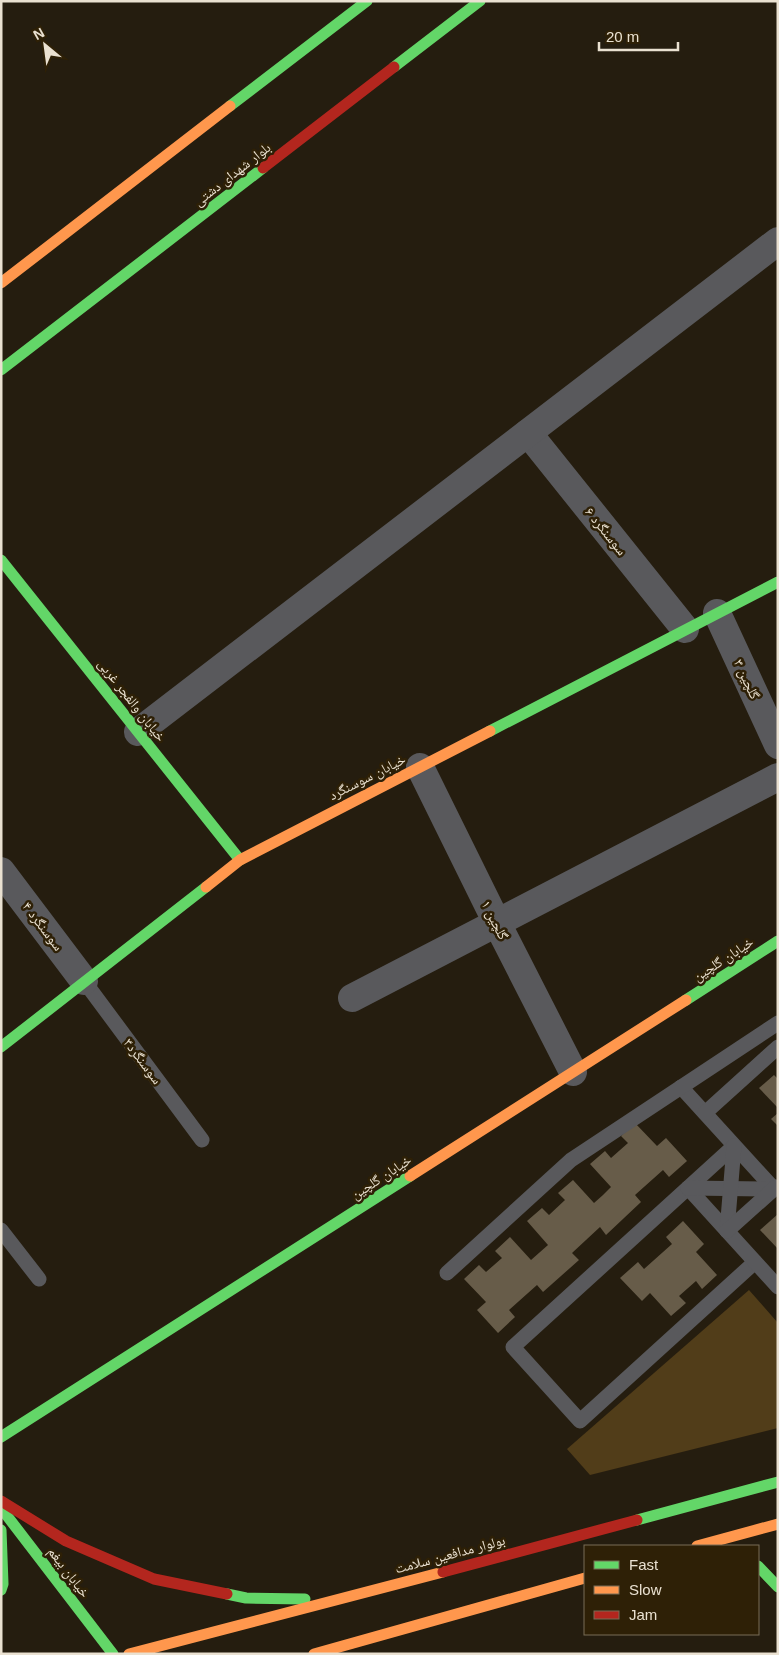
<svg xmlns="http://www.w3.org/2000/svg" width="779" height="1655" viewBox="0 0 779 1655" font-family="Helvetica,'Noto Naskh Arabic',sans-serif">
<rect width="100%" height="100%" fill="#251d0f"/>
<!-- green -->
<path fill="#513d19" d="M749,1290L778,1323V1428L590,1475L567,1449Z"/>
<!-- building -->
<g fill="#675c49">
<path d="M774,1075L778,1079V1108L759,1088Z"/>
<path d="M778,1113V1126L771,1119Z"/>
<path d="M635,1123L657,1146L666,1138L687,1161L669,1177L663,1170L635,1195L641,1202L606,1235L600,1227L572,1253L579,1260L543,1292L537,1285L509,1310L515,1317L498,1333L477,1310L486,1302L464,1279L479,1265L486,1272L502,1258L495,1251L510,1237L531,1260L548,1245L527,1221L542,1208L549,1215L565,1200L558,1193L573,1180L594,1203L603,1195L611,1187L590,1164L605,1151L611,1158L628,1143L621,1136Z"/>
<path d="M778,1214V1249L760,1230Z"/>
<path d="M683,1221L704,1244L696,1252L717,1275L702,1289L696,1281L679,1296L686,1303L671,1316L650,1293L642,1301L620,1278L638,1262L644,1269L672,1244L666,1237Z"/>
</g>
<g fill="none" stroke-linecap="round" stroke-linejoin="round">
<!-- lane -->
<g stroke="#59595c" stroke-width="15">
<path d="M84,981L202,1140"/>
<path d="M681,1087L774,1189"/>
<path d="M705,1113L778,1047"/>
<path d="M734,1146L513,1347L580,1421L755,1262"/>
<path d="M688,1188L778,1287"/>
<path d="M688,1188L774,1189"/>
<path d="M1,1230L39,1279"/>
<path d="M727,1231L734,1146"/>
<path d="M727,1231L776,1187"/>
<path d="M447,1273L571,1160L778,1023"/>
</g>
<!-- street -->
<g stroke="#59595c" stroke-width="28">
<path d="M528,433L685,629"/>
<path d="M717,613L778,745"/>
<path d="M138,732L778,241"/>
<path d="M420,767L497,923L573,1072"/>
<path d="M1,871L84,981"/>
<path d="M352,998L778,777"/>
</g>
<!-- fast -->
<g stroke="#63d668" stroke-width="11">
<path d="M394,67L480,1"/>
<path d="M230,106L367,1"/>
<path d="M1,370L263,168"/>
<path d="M1,560L240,860"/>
<path d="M490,731L778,582"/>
<path d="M686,1000L778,941"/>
<path d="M1,1047L206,887"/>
<path d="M1,1437L410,1176"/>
<path d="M1,1508L113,1654"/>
<path d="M637,1520L778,1482"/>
<path d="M1,1530L3,1584L1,1590"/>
<path d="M758,1566L778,1587"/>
<path d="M227,1594L246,1598L305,1599"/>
</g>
<!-- slow -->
<g stroke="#ff974d" stroke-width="11">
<path d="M1,283L230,106"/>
<path d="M206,887L240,860L490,731"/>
<path d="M410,1176L686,1000"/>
<path d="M697,1546L778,1524"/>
<path d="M129,1654L443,1572"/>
<path d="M314,1654L585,1578"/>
</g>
<!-- jam -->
<g stroke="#b3261e" stroke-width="11">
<path d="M263,168L394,67"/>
<path d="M1,1501L66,1541L154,1579L227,1594"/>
<path d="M443,1572L637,1520"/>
</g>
</g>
<g text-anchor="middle" stroke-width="5" stroke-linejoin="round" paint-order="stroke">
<!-- street labels -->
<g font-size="14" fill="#eae1d1" stroke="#2e2006">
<text transform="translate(232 174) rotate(-38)" y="5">بلوار شهدای دشتی</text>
<text transform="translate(606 531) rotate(51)" y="5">سوسنگرد ۶</text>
<text transform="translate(747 679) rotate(65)" y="5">گلچین ۳</text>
<text transform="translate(132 700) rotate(52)" y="5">خیابان والفجر غربی</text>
<text transform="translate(367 777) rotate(-27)" y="5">خیابان سوسنگرد</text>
<text transform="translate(495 920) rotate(63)" y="5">گلچین ۱</text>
<text transform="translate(43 926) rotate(53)" y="5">سوسنگرد ۴</text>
<text transform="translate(723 959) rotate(-33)" y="5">خیابان گلچین</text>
<text transform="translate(143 1061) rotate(53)" y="5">سوسنگرد۳</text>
<text transform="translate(381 1177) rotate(-33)" y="5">خیابان گلچین</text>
<text transform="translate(450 1554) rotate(-15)" y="5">بولوار مدافعین سلامت</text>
<text transform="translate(69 1572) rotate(53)" y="5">خیابان بیغم</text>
</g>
</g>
<!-- border -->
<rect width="779" height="1655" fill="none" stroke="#eae1d1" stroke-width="5"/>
<!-- legend -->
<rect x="584" y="1545" width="175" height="90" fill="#2e2006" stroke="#796d57"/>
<rect x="594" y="1561" width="25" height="8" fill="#63d668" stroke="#796d57"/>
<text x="629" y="1570" font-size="15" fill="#eae1d1">Fast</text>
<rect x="594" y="1586" width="25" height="8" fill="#ff974d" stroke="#796d57"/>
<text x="629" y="1595" font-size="15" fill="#eae1d1">Slow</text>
<rect x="594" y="1611" width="25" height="8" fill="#b3261e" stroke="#796d57"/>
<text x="629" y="1620" font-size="15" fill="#eae1d1">Jam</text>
<!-- north arrow -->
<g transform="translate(45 45) rotate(331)" stroke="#2e2006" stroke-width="4" paint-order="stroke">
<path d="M0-4L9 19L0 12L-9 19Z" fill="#eae1d1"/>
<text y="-8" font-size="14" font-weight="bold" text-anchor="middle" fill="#eae1d1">N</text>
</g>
<!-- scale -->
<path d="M599 42v8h79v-8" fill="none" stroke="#eae1d1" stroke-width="2.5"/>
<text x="606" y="42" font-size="15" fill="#eae1d1" stroke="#2e2006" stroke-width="4" paint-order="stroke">20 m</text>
</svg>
